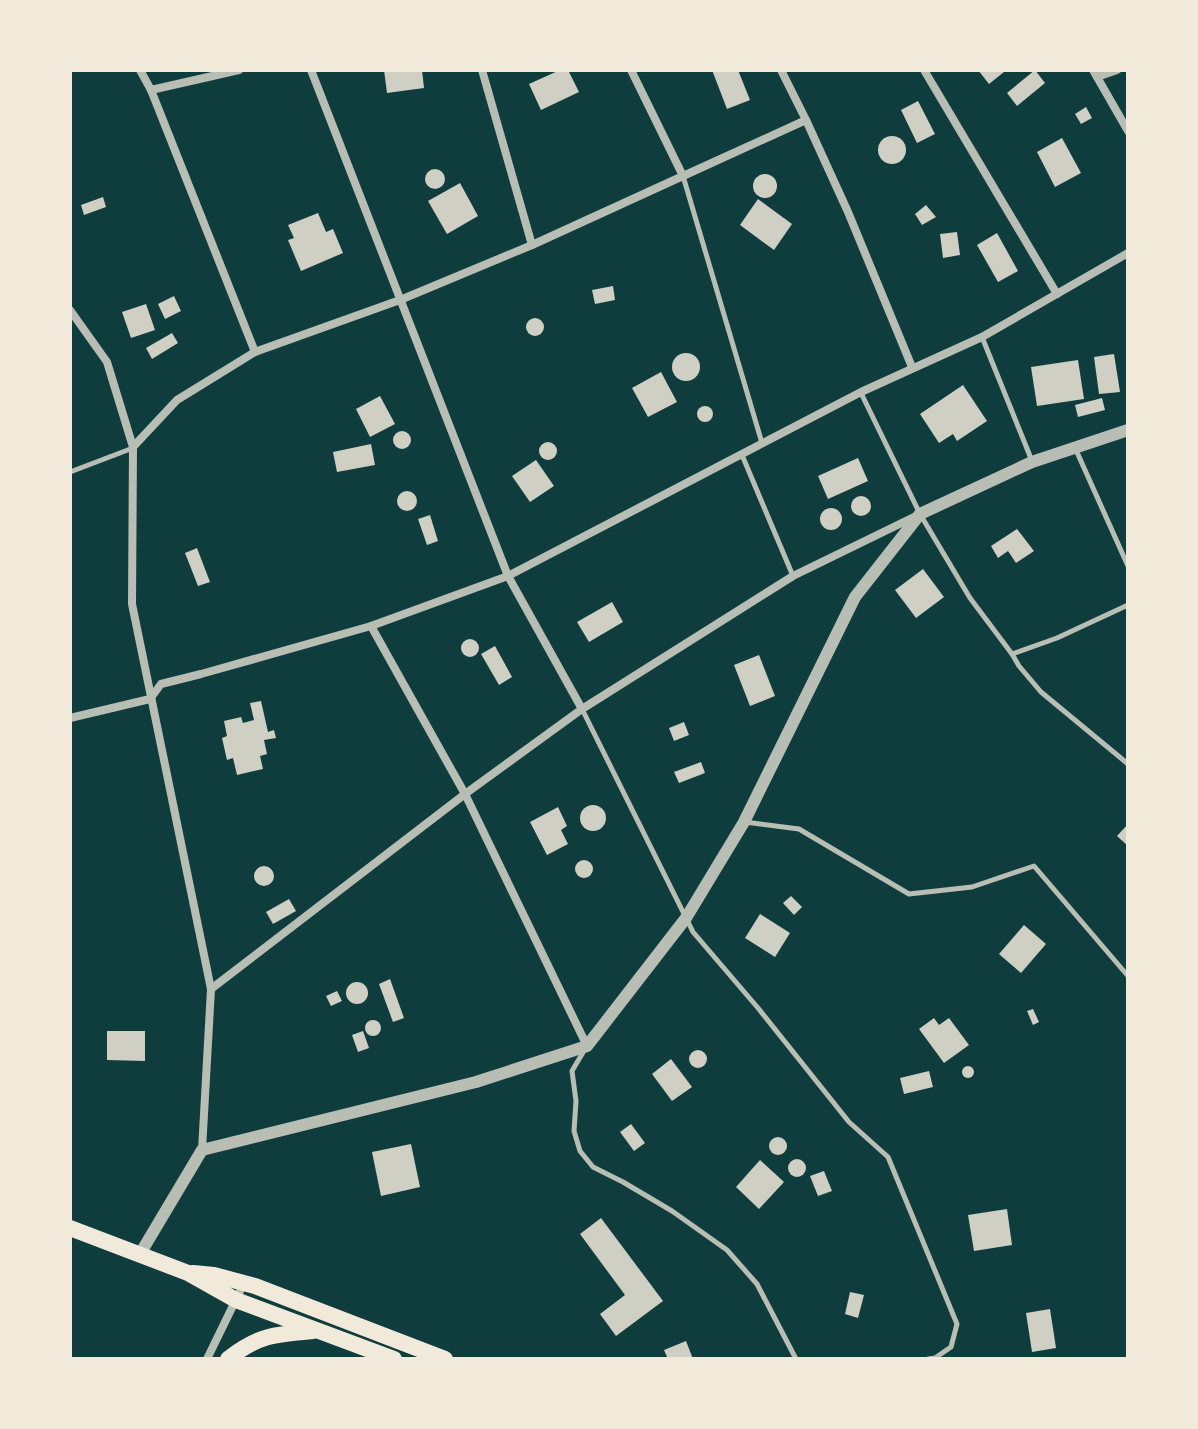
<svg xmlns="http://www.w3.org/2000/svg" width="1198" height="1429" viewBox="0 0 1198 1429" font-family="'DejaVu Sans',sans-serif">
<rect width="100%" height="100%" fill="#0f3d3e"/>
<!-- building -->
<g fill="#cfcfc3">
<path d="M384,70H422L424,88L387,93Z"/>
<path d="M560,70H568L579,92L541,110L529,84Z"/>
<path d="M712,70H738L750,100L727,109Z"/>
<path d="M978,70H1002L1004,72L989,84Z"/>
<path d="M1035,70L1045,83L1017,106L1007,93Z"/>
<path d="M918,101L935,134L917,143L901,110Z"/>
<path d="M1086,107L1092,118L1081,124L1075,114Z"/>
<circle cx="892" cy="150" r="14"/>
<path d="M1062,138L1081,173L1055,187L1037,152Z"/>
<circle cx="435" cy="179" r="10"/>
<circle cx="765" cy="186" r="12"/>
<path d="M460,183L478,216L447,234L428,201Z"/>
<path d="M103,197L106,207L84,215L81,205Z"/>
<path d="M758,199L792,224L774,250L740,225Z"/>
<path d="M926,205L936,217L922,225L915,214Z"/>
<path d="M318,213L326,232L333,229L343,253L301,271L288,240L294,238L288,225Z"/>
<path d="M957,232L960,255L943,258L940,234Z"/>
<path d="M997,233L1018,271L998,282L977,245Z"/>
<path d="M613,286L615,300L595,304L592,290Z"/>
<path d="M174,296L181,311L165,319L158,304Z"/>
<path d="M146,304L155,330L131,338L122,312Z"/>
<circle cx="535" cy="327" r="9"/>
<path d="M172,333L178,343L152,359L146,348Z"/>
<circle cx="686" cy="367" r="14"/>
<path d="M1114,354L1120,392L1099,394L1094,357Z"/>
<path d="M1078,360L1084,399L1037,406L1031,367Z"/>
<path d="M661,372L677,402L648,417L632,388Z"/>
<path d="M963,385L987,421L957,441L953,434L939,443L920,414Z"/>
<path d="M380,396L395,424L370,437L356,409Z"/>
<path d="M1102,398L1105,410L1078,417L1075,405Z"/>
<circle cx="705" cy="414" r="8"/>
<circle cx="402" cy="440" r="9"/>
<circle cx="548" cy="451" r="9"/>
<path d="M371,444L375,465L337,472L333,452Z"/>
<path d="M858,458L868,481L828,499L818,476Z"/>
<path d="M536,460L554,486L530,502L512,476Z"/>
<circle cx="407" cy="501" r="10"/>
<circle cx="861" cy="506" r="10"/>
<circle cx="831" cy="519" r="11"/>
<path d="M430,515L438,541L427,545L418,519Z"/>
<path d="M1017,529L1034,551L1016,563L1008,551L998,558L991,546Z"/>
<path d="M197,548L210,582L198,586L185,553Z"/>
<path d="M923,569L944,597L916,618L895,590Z"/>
<path d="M612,602L623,622L589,642L577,622Z"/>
<circle cx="470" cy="648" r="9"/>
<path d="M495,646L512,677L499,685L481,654Z"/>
<path d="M759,655L775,696L750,706L734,665Z"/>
<path d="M261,701L268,732L274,730L276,738L264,740L267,754L260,756L263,769L237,775L233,758L227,760L222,738L227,736L224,721L241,717L243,723L254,720L250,703Z"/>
<path d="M684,722L689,735L674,741L669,728Z"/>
<path d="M701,762L705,773L679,783L674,772Z"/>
<circle cx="593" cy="818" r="13"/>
<path d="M558,807L567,826L561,830L568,844L547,855L530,822Z"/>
<path d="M1128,824V846L1117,836Z"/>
<circle cx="584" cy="869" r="9"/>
<circle cx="264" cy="876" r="10"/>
<path d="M791,896L802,907L794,915L783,903Z"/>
<path d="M289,899L296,911L273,924L266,912Z"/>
<path d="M760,914L790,933L775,957L745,938Z"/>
<path d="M1024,925L1046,944L1021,973L999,954Z"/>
<path d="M390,979L404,1018L393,1022L379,984Z"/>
<circle cx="357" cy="993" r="11"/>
<path d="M337,991L342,1001L331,1006L326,996Z"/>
<path d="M1033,1009L1039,1022L1033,1025L1027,1011Z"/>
<path d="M934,1018L939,1025L949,1018L969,1045L944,1063L919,1029Z"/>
<circle cx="373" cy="1028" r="8"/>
<path d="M107,1031H145V1061L107,1060Z"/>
<path d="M363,1031L369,1048L358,1052L352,1035Z"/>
<circle cx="698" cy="1059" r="9"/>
<path d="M671,1059L692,1087L672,1101L652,1074Z"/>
<circle cx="968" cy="1072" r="6"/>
<path d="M929,1071L933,1087L904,1094L900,1078Z"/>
<path d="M631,1124L645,1143L634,1151L620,1132Z"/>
<circle cx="778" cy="1146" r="9"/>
<path d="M411,1144L420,1187L381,1196L372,1152Z"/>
<circle cx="797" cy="1168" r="9"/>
<path d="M760,1160L784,1182L759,1209L736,1187Z"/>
<path d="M824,1171L832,1191L818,1196L810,1176Z"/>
<path d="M1007,1209L1012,1245L974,1251L968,1215Z"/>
<path d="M601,1218L663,1301L616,1336L600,1314L625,1295L580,1234Z"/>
<path d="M850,1292L864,1295L858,1318L845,1314Z"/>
<path d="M1050,1309L1056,1348L1032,1352L1026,1313Z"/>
<path d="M686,1341L693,1359H668L664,1350Z"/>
</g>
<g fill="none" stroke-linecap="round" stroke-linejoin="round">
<!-- service -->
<g stroke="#b8beb3" stroke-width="5">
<path d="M683,176L762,443"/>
<path d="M982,337L1032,461"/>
<path d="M861,393L920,514L970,598L1012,654L1019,666L1041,692L1128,764"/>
<path d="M1076,450L1128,566"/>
<path d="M742,455L793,576"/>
<path d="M70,472L133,448"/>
<path d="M1012,654L1057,638L1128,605"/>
<path d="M582,709L693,932L758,1008L849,1122L888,1157L957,1324L951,1347L935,1358L928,1359"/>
<path d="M745,822L799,829L909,894L972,887L1034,866L1128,976"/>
<path d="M585,1049L572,1071L576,1101L574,1131L580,1151L593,1167L623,1182L672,1211L727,1250L757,1284L796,1359"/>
</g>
<!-- minor -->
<g stroke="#b8beb3" stroke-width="8">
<path d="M140,70L151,90L255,352"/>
<path d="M311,70L508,576L582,709"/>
<path d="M482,70L532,245"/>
<path d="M631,70L683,176L806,120"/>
<path d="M781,70L806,120L848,212L912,367"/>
<path d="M924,70L1057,294"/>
<path d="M1093,70L1128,131"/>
<path d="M1097,77L1117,70"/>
<path d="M151,90L239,70"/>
<path d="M70,310L107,362L133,447"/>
<path d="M371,626L465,794L587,1046"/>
<path d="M70,718L150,699L161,684L201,674L371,626L508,576L861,392L982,337L1128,253"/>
<path d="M211,989L465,794L582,709L793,576L916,516"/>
<path d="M202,1150L211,989L132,604L133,447L177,400L255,352L400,300L532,245L683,176"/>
<path d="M207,1359L244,1283"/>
</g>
<!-- tertiary -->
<path stroke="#b8beb3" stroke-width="12" d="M140,1254L202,1150L476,1082L587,1046L686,918L744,822L855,597L920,514L1032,462L1128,430"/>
<!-- primary -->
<g stroke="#f1e9da" stroke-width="16">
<path d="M70,1228L188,1273L236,1300L394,1359"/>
<path d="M193,1273L214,1275L255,1286L445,1359"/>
<path d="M228,1359C258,1335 276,1334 313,1331"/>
</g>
</g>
<!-- border -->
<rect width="1198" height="1429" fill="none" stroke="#f1e9da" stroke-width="144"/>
</svg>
